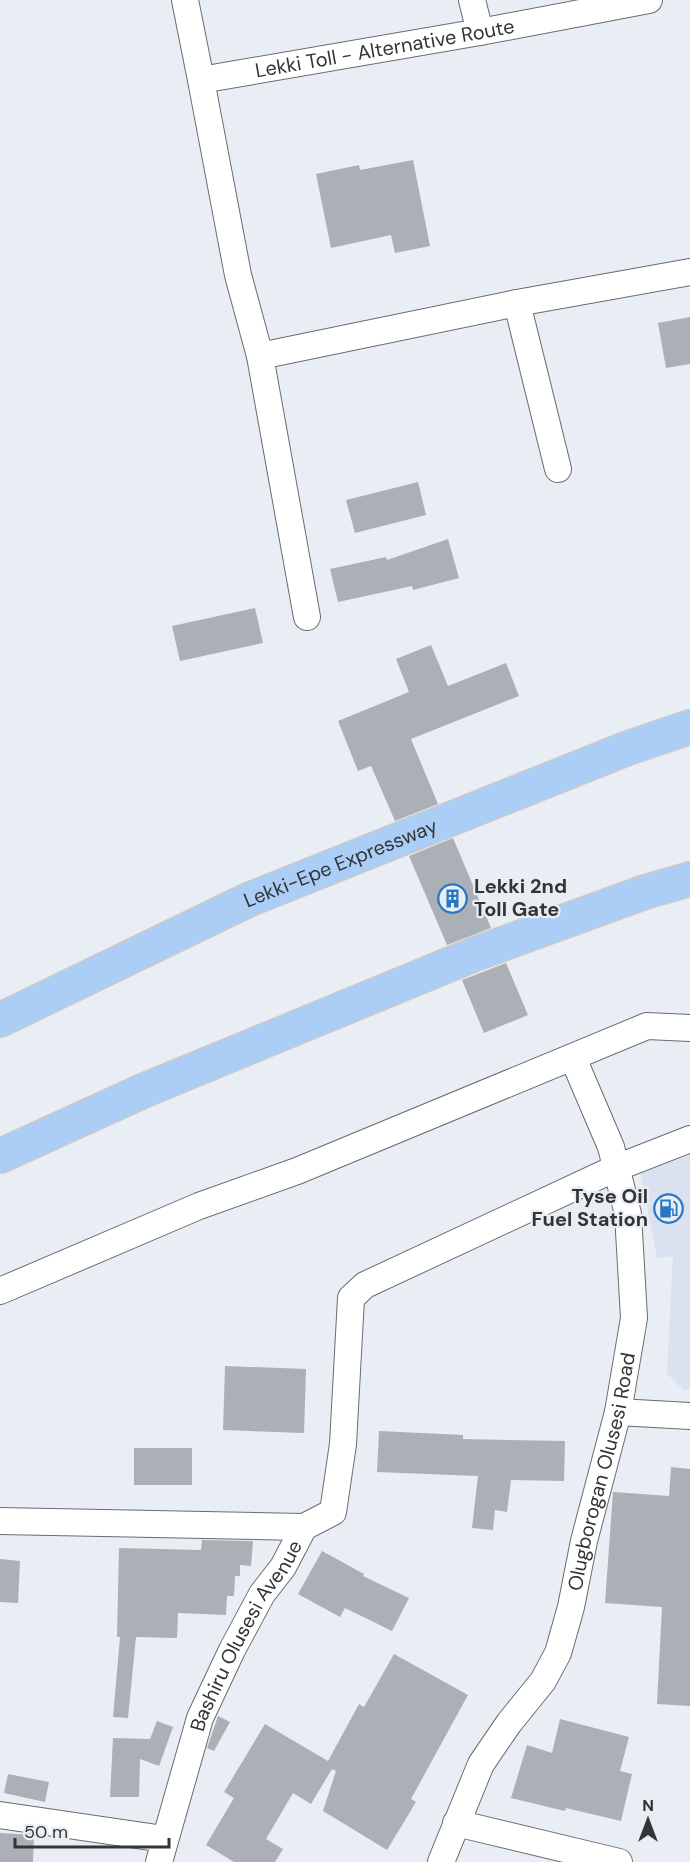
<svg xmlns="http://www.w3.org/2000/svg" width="690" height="1862" viewBox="0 0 690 1862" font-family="'DM Sans',sans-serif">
<rect width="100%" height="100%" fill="#e9eef4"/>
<!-- built -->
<path fill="#d9e2ee" d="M690,1145V1390H683L667,1373L673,1256L657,1258L639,1164Z"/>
<!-- building -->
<g fill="#abb0b6">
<path d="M413,160L430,246L395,253L391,235L331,248L316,174L359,165L360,170Z"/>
<path d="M690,317V364L666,368L658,323Z"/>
<path d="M418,482L426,515L355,533L346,500Z"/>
<path d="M448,539L459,578L413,590L412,586L338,602L330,569L386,557L387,560Z"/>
<path d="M255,608L263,643L180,661L172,626Z"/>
<path d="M431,645L448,686L506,663L519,696L411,739L438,804L395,821L371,766L358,771L338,721L409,692L396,659Z"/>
<path d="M453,838L491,928L447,945L409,856Z"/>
<path d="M506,963L528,1015L484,1033L462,980Z"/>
<path d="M225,1366L306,1369L304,1433L223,1430Z"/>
<path d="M379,1431L463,1435V1439L565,1441L564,1481L511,1480L507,1512L495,1510L493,1530L472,1528L478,1476L377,1472Z"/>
<rect x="134" y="1448" width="58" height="37"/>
<path d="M671,1467L690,1469V1706L657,1704L662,1607L605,1603L613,1492L669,1496Z"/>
<path d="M202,1540L253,1541L251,1566L240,1565V1576H235L234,1596H227L226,1615L178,1613L177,1638L136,1637L128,1718L113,1717L120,1637H117L119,1548L201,1550Z"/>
<path d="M322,1551L364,1574L363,1576L409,1598L392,1631L345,1608L340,1617L298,1594Z"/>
<path d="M0,1559L20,1561L18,1603L0,1602Z"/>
<path d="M394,1654L468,1695L411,1799L416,1802L387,1850L323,1811L336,1771L332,1769L311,1804L293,1793L266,1839L283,1849L275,1862H234L206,1845L234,1798L224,1792L265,1724L328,1761L359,1704L364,1707Z"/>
<path d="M218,1716L230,1722L214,1751L207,1748Z"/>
<path d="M560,1719L629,1737L620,1771L632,1774L621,1821L566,1808L565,1811L511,1798L527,1745L552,1753Z"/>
<path d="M157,1721L173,1727L159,1766L140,1759L139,1797H110L113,1738L150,1739Z"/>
<path d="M8,1774L49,1782L45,1802L4,1793Z"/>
<path d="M0,1833L34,1835L33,1862H0Z"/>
</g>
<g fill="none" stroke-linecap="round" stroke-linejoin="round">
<defs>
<g id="street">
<path id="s1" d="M185,0L201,80L480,32L649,0"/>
<path d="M472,0L480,32"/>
<path d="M201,80L238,275L260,356L517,303L690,272"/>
<path d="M517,303L558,469"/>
<path d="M260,356L307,617"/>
<path d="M0,1291L199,1206L297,1171L647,1026L690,1028"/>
<path d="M618,1412L690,1416"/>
<path d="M0,1521L304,1527"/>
<path d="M0,1815L164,1839"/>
<path d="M456,1823L619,1862"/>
<path id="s2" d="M159,1862L200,1718L232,1650L262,1594L283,1567L304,1527L333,1512L343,1444L351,1298L365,1285L616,1168L690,1139"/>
<path id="s3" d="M441,1862L481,1764L509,1723L543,1681L558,1653L571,1607L584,1541L618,1412L634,1318L628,1214L611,1147L573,1058"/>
</g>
<g id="highway">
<path id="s4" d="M0,1020L248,900L628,748L690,727"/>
<path d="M0,1156L145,1090L475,954L645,892L690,879"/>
</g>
</defs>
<!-- street casing -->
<use href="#street" stroke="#686c71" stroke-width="28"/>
<!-- highway casing -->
<use href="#highway" stroke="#cacacb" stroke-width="36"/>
<!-- street -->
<use href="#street" stroke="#fff" stroke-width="26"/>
<!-- highway -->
<use href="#highway" stroke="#accef6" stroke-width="33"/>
</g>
<!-- icons -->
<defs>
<symbol id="building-ring" viewBox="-11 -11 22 22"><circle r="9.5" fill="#e9eef4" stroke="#2876c5" stroke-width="1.5"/><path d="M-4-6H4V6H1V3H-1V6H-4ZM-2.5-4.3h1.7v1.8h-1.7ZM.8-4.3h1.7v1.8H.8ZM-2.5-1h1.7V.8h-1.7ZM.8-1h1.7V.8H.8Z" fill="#2876c5"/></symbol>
<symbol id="fuel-ring" viewBox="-11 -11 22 22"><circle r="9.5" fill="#e9eef4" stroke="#2876c5" stroke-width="1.5"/><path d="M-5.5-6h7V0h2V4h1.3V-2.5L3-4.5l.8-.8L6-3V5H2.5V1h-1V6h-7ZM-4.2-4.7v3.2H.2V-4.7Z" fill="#2876c5"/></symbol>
</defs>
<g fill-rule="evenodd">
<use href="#building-ring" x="436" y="882" width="33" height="33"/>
<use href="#fuel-ring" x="652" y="1192" width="33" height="33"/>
</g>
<g text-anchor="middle" stroke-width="4.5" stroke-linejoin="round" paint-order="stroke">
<!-- street labels -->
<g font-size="20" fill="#323436" stroke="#e9eef4">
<text dy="7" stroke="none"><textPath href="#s1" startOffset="268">Lekki Toll - Alternative Route</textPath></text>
<text dy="7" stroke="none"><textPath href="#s4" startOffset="375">Lekki-Epe Expressway</textPath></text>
<text dy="7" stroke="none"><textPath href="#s3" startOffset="428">Olugborogan Olusesi Road</textPath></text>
<text dy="7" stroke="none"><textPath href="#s2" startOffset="244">Bashiru Olusesi Avenue</textPath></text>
</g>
<!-- poi labels -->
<g font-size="20" font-weight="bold" fill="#323436" stroke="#e9eef4" text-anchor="start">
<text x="474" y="893">Lekki 2nd<tspan x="474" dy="23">Toll Gate</tspan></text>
<text x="648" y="1203" text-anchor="end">Tyse Oil<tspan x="648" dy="23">Fuel Station</tspan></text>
</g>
</g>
<!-- north arrow -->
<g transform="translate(648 1820)" stroke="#e9eef4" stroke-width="4.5" paint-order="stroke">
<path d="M0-4.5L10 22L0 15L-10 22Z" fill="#323436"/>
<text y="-9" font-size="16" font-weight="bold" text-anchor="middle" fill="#323436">N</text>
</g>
<!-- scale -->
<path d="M15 1838v9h154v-9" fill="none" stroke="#323436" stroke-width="3"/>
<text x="24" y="1838" font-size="18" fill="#323436" stroke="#e9eef4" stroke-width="4.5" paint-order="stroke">50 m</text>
</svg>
